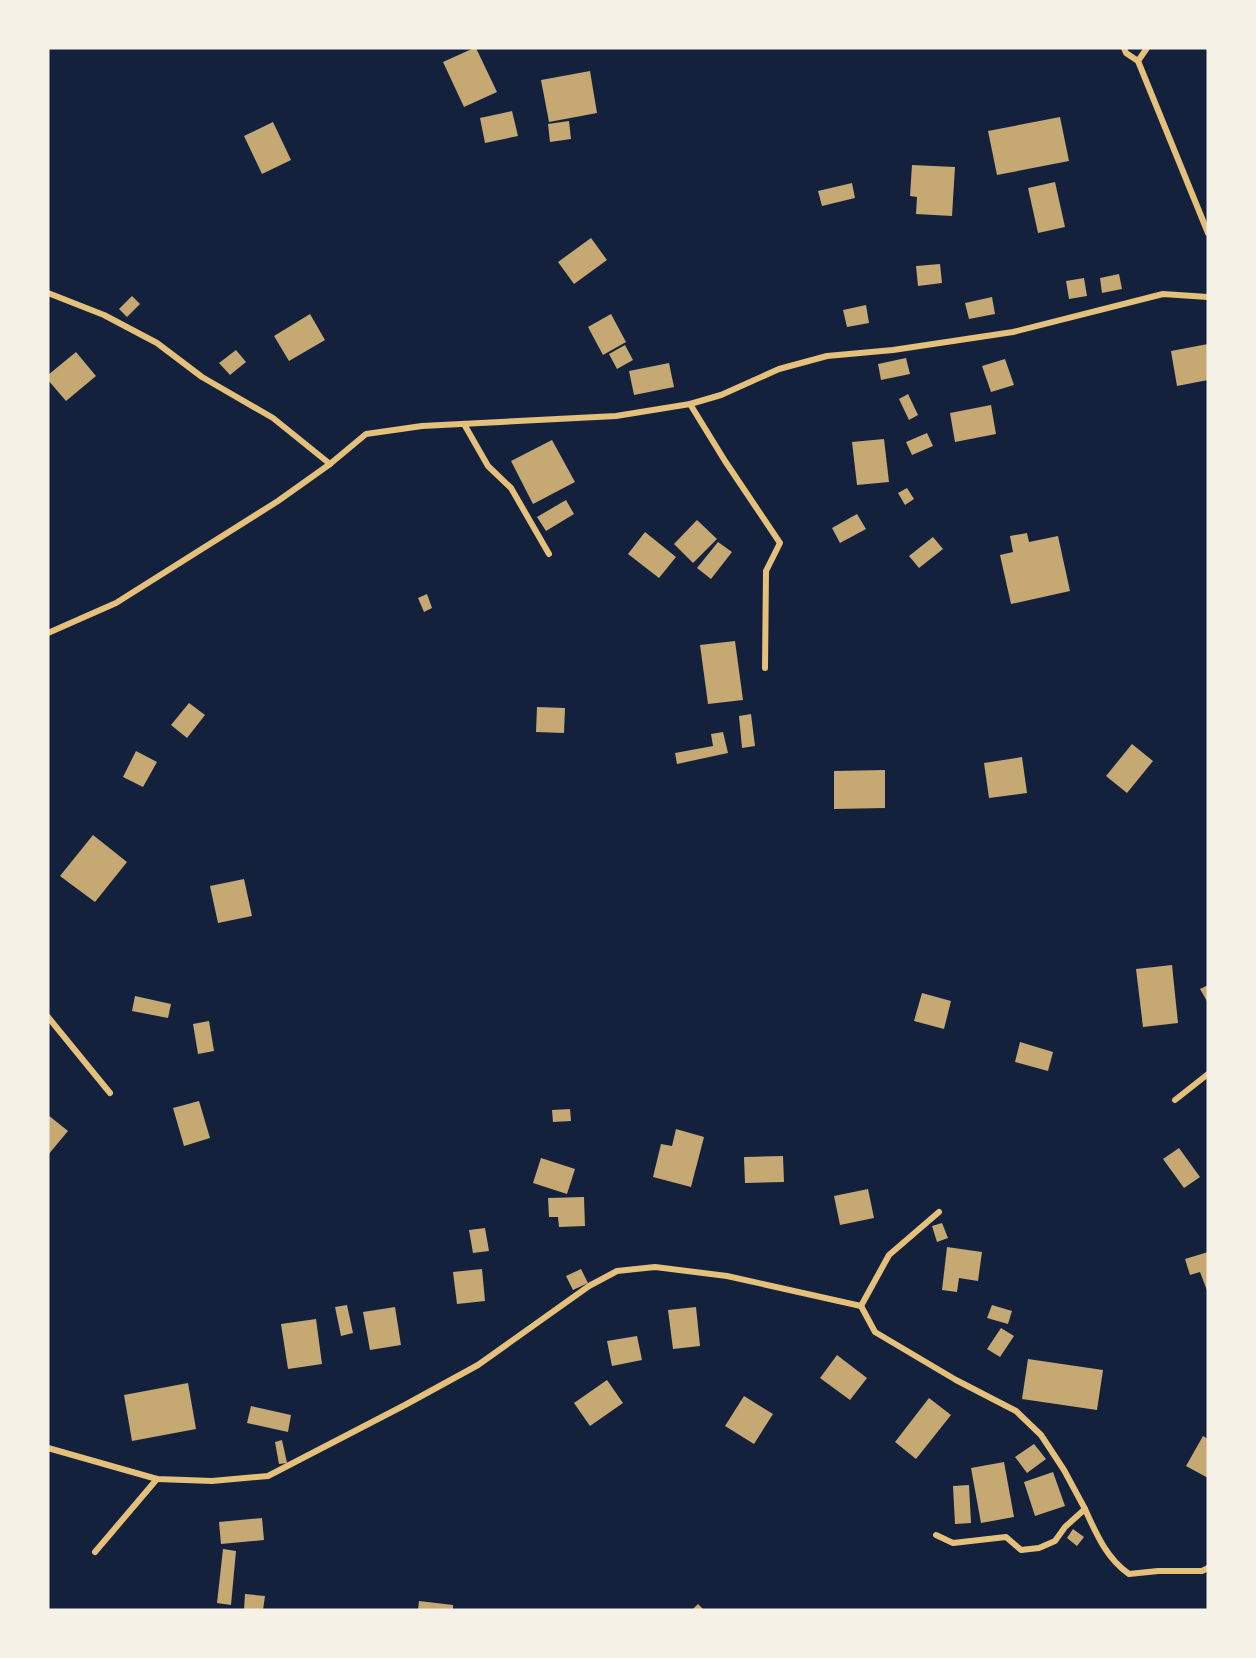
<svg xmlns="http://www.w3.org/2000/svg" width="1256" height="1658" viewBox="0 0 1256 1658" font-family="'DM Sans',sans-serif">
<rect width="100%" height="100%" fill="#14213d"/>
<!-- building -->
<g fill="#c6a872">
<path d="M474,48H476L497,92L464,107L443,62Z"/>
<path d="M590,71L597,113L549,122L541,80Z"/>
<path d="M512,111L518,136L485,143L480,118Z"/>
<path d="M1060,117L1069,161L997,175L988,131Z"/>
<path d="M569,121L571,139L550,142L548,124Z"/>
<path d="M273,122L291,160L262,174L244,136Z"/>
<path d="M912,165L955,167L952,216L916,214L917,197L910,196Z"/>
<path d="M1055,182L1065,227L1038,233L1028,188Z"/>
<path d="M852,183L855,198L822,206L818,191Z"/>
<path d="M591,238L607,260L574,284L558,262Z"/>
<path d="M940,264L942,283L918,286L916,266Z"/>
<path d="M1119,274L1122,289L1102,293L1100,278Z"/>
<path d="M1084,278L1087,296L1069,299L1066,281Z"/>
<path d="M132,296L140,304L127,317L119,309Z"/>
<path d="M992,297L995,314L969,319L965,303Z"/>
<path d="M866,305L869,323L847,327L843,310Z"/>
<path d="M310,314L325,340L289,361L274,336Z"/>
<path d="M611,314L626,342L603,355L588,327Z"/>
<path d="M1208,344V380L1177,386L1171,351Z"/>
<path d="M625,345L633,360L617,369L609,354Z"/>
<path d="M236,350L246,362L230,375L219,363Z"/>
<path d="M76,352L96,376L66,401L48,380V375Z"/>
<path d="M906,358L910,374L881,380L878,364Z"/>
<path d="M1005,359L1014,385L991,392L982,366Z"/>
<path d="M669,363L674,387L634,395L629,371Z"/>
<path d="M908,394L918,415L909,420L899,399Z"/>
<path d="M991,405L996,434L955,442L950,413Z"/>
<path d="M927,433L933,446L912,455L906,442Z"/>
<path d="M884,439L889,482L857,485L852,442Z"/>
<path d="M552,440L575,482L533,504L511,461Z"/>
<path d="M907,488L914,499L905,505L898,493Z"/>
<path d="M566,500L574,514L546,531L537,517Z"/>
<path d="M857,514L866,529L840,543L832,528Z"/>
<path d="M697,520L717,539L693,563L674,544Z"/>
<path d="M645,532L676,557L659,578L628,554Z"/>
<path d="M1027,533L1029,542L1058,536L1070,591L1011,604L1000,555L1013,552L1010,536Z"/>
<path d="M933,537L943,549L919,568L909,556Z"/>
<path d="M718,542L732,552L711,579L697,568Z"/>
<path d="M427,594L432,608L424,612L418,598Z"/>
<path d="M735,641L743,700L708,704L700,645Z"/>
<path d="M189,703L205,715L187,738L171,725Z"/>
<path d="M537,707L565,708L564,733L536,732Z"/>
<path d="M751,714L755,746L742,748L739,716Z"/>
<path d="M723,732L728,753L677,764L675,753L713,746L711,734Z"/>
<path d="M1132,744L1153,761L1127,793L1106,776Z"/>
<path d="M136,751L157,762L143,787L123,777Z"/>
<path d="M1022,757L1027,793L989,798L984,763Z"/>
<path d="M885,770V808L834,809V771Z"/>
<path d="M93,835L127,862L95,902L60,876Z"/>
<path d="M244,879L252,916L218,923L210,886Z"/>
<path d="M1172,965L1178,1023L1143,1027L1136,969Z"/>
<path d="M1208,985V1003L1200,989Z"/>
<path d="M922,993L951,1001L944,1029L914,1021Z"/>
<path d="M135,996L171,1004L168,1018L132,1011Z"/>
<path d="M209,1021L214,1051L198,1054L193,1024Z"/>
<path d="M1020,1042L1053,1052L1048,1071L1015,1062Z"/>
<path d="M199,1101L210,1138L184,1146L173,1108Z"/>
<path d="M570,1109L571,1121L553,1122L552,1110Z"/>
<path d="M48,1115L68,1131L48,1155Z"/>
<path d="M676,1129L704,1137L691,1187L653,1177L661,1144L672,1146Z"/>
<path d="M1179,1148L1200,1177L1184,1188L1163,1159Z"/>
<path d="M783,1156L784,1182L745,1183L744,1157Z"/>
<path d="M541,1158L575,1169L567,1194L533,1183Z"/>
<path d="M868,1189L874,1218L840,1225L834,1196Z"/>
<path d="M584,1197L585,1226L559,1227L558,1217H549L548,1198Z"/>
<path d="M942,1223L948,1238L937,1242L932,1226Z"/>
<path d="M485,1228L489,1251L473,1253L469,1230Z"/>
<path d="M947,1247L982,1252L978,1281L959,1278L957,1292L942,1290Z"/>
<path d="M1208,1252V1293L1200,1272L1190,1275L1185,1259Z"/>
<path d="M482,1269L485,1301L457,1304L453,1272Z"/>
<path d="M581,1269L588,1283L573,1290L566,1276Z"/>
<path d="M347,1305L353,1333L341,1336L335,1307Z"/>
<path d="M992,1305L1012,1311L1008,1324L987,1318Z"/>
<path d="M395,1307L401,1345L370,1350L363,1312Z"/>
<path d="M696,1307L700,1346L673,1349L668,1310Z"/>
<path d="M316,1319L322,1364L288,1369L281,1324Z"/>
<path d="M1001,1328L1014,1336L1000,1357L987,1349Z"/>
<path d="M637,1336L642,1360L612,1366L607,1341Z"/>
<path d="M837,1355L867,1378L850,1400L820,1378Z"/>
<path d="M1028,1359L1103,1370L1097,1410L1022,1399Z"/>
<path d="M607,1380L623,1403L590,1426L574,1403Z"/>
<path d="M188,1383L196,1429L132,1441L124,1395Z"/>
<path d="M744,1396L773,1414L754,1444L725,1426Z"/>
<path d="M929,1398L951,1415L916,1459L895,1442Z"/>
<path d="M251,1406L291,1415L288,1432L247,1423Z"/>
<path d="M1203,1436L1208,1439V1478L1186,1466Z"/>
<path d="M282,1440L287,1463L279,1464L275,1442Z"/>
<path d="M1034,1444L1046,1459L1027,1473L1015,1457Z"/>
<path d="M1004,1462L1014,1517L981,1523L971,1468Z"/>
<path d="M1053,1472L1065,1506L1035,1516L1024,1482Z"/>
<path d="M969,1485L971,1523L955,1524L953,1486Z"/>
<path d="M262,1518L264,1540L221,1544L219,1522Z"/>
<path d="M1073,1529L1084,1537L1077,1546L1067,1538Z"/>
<path d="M223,1549L236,1551L231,1605L217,1603Z"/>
<path d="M245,1594L265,1596L263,1610H244Z"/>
<path d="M419,1601L453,1605V1610H418Z"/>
<path d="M698,1604L704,1610H692Z"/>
</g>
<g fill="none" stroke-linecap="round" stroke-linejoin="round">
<!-- minor -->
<g stroke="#e5c07b" stroke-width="6">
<path d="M1124,48L1126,53L1138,61L1208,233"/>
<path d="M1138,61L1147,48"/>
<path d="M48,293L104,315L157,343L202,377L273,418L330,464"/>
<path d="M690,404L725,461L780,543L766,571L765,668"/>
<path d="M464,424L488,466L511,488L549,554"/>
<path d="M48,633L116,603L278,501L330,464L366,434L422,426L616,416L690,404L721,395L779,369L827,356L893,350L1013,332L1163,294L1208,297"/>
<path d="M48,1017L110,1093"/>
<path d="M1175,1100L1208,1074"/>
<path d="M861,1306L889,1255L939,1212"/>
<path d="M48,1448L157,1479L212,1481L268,1476L405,1405L478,1365L589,1286L617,1271L655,1267L727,1276L861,1306L875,1332L956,1380L1016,1411L1041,1435L1064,1470L1085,1509"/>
<path d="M936,1535L953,1543L1006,1537L1021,1550L1039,1548L1055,1541L1065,1527L1085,1509C1096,1533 1106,1558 1129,1574L1158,1571H1202L1208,1568"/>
<path d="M95,1552L157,1479"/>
</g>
</g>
<!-- border -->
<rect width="1256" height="1658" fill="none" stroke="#f6f1e7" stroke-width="99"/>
</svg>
